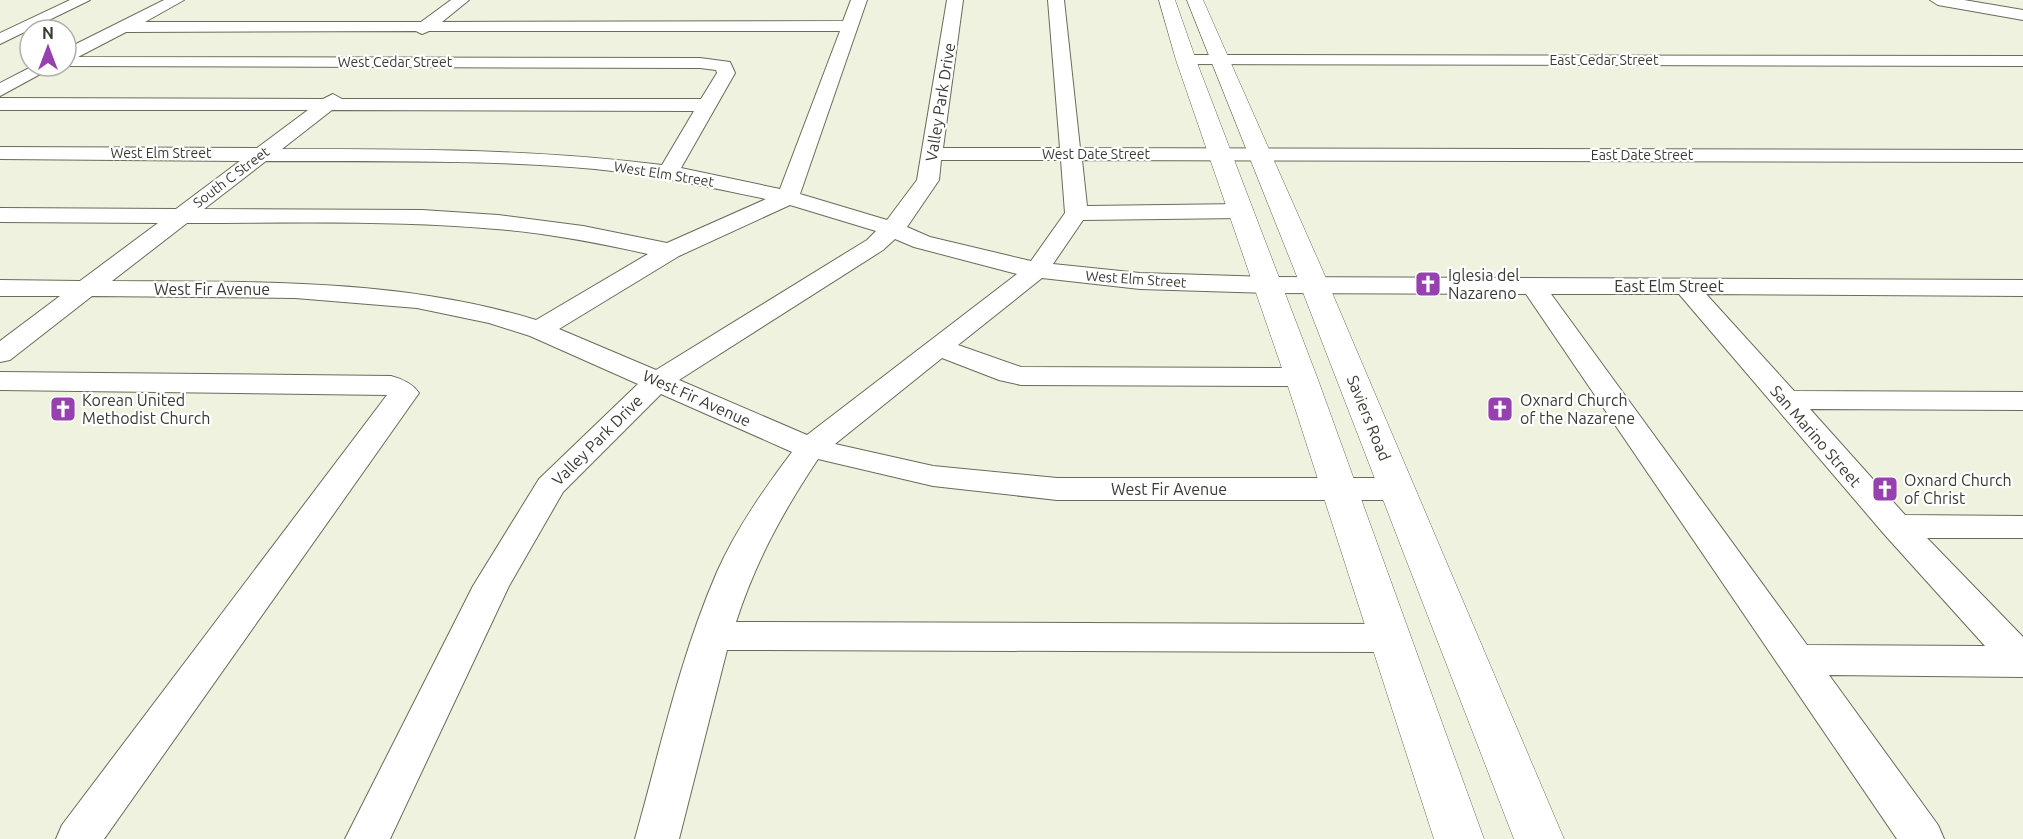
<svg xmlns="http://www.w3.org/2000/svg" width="2023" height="839" viewBox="0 0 2023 839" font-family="Ubuntu,sans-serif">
<rect width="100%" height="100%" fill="#eff2de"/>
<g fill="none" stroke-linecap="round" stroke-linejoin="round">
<defs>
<g id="minor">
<path d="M70,0H90L0,44V33Z"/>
<path d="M164,0H184L145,22H421L451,0H469L442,22L843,21L851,0H867L800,194L887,220L917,180L947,0H963L943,148H1060L1048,0H1064L1080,148L2023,150V162L1082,160L1087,206L1242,204L1250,206L1253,211L1250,216L1242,218L1083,220L1053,264L1140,273L1269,277L2023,280V296L1706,294L1794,391L2023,392V410L1810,409L1905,515L2023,516V538H1927L2023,637V677L1829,675L1938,825L1944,839H1897L1526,294L1269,293L1140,289L1042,278L958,345L1021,367L1301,368L1311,371L1315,377L1311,383L1301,386L1021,385L999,380L942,358L835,444L933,466L1057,478H1398L1409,482L1414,489L1409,496L1398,500H1057L933,486L818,459C782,513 756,561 736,622L1388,624L1401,628L1407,638L1401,648L1388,652L727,650L679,839H635C660,750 680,657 717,572C736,529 764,489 792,452L661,394L563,492L509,586L390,839H345L473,586L539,479L638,384L530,336L489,323L417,308L295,298L92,296L10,360L0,362V341L60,296H0V280L80,281L158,223L0,222V208L176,209L240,161L0,159V147L257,148L308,110H0V98L323,99L333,94L342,99H701L717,73L716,70L700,68L61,66H66V49ZM429,31H840L780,189L681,168L735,73L730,62L700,58L78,57L126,32L416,31L422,34ZM332,110L694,111L662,165C535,149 409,149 282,149ZM941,160H1061L1065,213L1031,261L930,237L907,227L939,180ZM266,161C376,162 486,159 595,169C653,175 709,187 766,199L667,243L583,226L498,215L422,210L204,209ZM790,205L876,231L867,240L656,370L559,329L679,256ZM187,223C290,223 393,220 496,229C547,233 598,243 648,254L536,320C398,278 255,282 112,281ZM895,239L914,247L1017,274L807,435L679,380L883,250ZM1551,294H1679L1884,534L1985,646L1807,645Z"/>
<path d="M1930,0H1964L2023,10V20L1938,5Z"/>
<path d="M1186,55L2023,56V66L1180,64L1177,60L1180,56Z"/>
<path d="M33,66H55L0,96V83Z"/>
<path d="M0,372L391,376C402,379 412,383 419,393L104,839H56L62,825L387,395L0,390Z"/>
</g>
<g id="major">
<path d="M1159,0H1175L1196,60L1317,377L1484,839H1434L1285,377L1176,60Z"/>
<path d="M1187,0H1203L1322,269L1564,839H1514L1294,269Z"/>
</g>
</defs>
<!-- minor casing -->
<use href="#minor" stroke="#696c5a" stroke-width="2"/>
<!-- major casing -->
<use href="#major" stroke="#696c5a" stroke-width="1"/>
<!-- minor -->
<use href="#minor" fill="#fff" fill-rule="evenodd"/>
<!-- major -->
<use href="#major" fill="#fff" fill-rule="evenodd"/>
</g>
<!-- icons -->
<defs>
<symbol id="church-square" viewBox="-11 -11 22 22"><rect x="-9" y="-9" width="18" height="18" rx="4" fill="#9641af" stroke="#fff"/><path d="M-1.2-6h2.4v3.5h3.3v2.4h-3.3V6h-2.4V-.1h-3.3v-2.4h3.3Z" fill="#fff"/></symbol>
</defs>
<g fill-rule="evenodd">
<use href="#church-square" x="1413" y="269" width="30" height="30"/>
<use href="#church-square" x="48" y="394" width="30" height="30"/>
<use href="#church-square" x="1485" y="394" width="30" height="30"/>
<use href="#church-square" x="1870" y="474" width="30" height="30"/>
</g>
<g text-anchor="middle" stroke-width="4.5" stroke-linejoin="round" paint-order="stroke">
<!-- far-street labels -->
<g font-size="14" fill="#3a3b33" stroke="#fff">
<text x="1604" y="65">East Cedar Street</text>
<text x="395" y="67">West Cedar Street</text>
<text x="161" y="158">West Elm Street</text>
<text x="1096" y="159">West Date Street</text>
<text x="1642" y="160">East Date Street</text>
<text transform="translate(664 174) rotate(9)" y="5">West Elm Street</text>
<text transform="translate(231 177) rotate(-37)" y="5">South C Street</text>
<text transform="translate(1136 279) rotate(4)" y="5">West Elm Street</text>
</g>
<!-- street labels -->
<g font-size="16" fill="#3a3b33" stroke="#fff">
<text transform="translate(940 102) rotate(-81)" y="6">Valley Park Drive</text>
<text x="1669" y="292">East Elm Street</text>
<text x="212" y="295">West Fir Avenue</text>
<text transform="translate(697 398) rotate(24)" y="6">West Fir Avenue</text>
<text transform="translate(1369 418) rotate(68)" y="6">Saviers Road</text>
<text transform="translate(1816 436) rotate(49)" y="6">San Marino Street</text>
<text transform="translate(597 440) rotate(-45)" y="6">Valley Park Drive</text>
<text x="1169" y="495">West Fir Avenue</text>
</g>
<!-- poi labels -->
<g font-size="16" fill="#3a3b33" stroke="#fff" text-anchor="start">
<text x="1448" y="281">Iglesia del<tspan x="1448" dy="18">Nazareno</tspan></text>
<text x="82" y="406">Korean United<tspan x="82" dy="18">Methodist Church</tspan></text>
<text x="1520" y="406">Oxnard Church<tspan x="1520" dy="18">of the Nazarene</tspan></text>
<text x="1904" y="486">Oxnard Church<tspan x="1904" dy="18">of Christ</tspan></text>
</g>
</g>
<!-- north arrow -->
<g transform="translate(48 48)"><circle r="28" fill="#ffffff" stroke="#b0b1ad" stroke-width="1.5"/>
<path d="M0-4.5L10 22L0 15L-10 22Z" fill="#9641af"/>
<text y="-9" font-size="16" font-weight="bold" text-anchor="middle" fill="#3a3b33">N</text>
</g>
</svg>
